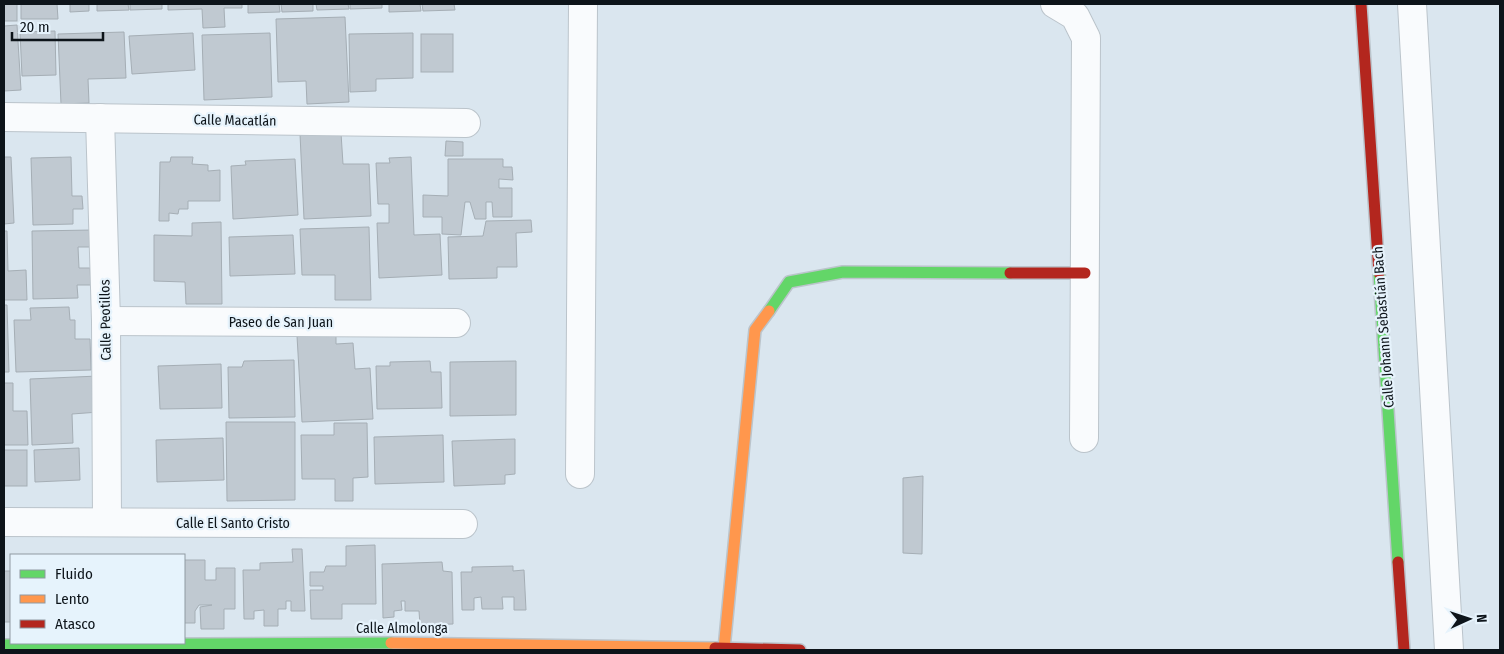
<svg xmlns="http://www.w3.org/2000/svg" width="1504" height="654" viewBox="0 0 1504 654" font-family="'Fira Sans Condensed',sans-serif">
<rect width="100%" height="100%" fill="#dae6ef"/>
<!-- building -->
<g fill="#c0c9d1" stroke="#a5aeb5">
<rect x="4" y="4" width="13" height="17"/>
<path d="M21,4H57L58,19H21Z"/>
<path d="M70,4H89V11L70,12Z"/>
<path d="M97,4H128L129,10L97,11Z"/>
<path d="M130,4H162V9L130,10Z"/>
<path d="M168,4H242V8H224L225,27L203,28L202,9L168,10Z"/>
<path d="M248,4H279L280,12L248,13Z"/>
<path d="M281,4H313V11L282,12Z"/>
<path d="M316,4H348L349,9L317,10Z"/>
<path d="M350,4H382V8L350,9Z"/>
<path d="M389,4H420L421,11L389,12Z"/>
<path d="M422,4H454L455,10L423,11Z"/>
<path d="M345,17L349,102L307,104L306,81L278,82L276,19Z"/>
<path d="M17,25L21,90L4,91V26Z"/>
<path d="M55,31L56,75L22,76L20,32Z"/>
<path d="M124,32L126,78L88,79L89,103L61,104L58,34Z"/>
<path d="M193,33L195,70L132,74L129,36Z"/>
<path d="M270,33L272,97L204,100L202,35Z"/>
<path d="M413,33V78L376,79V91L350,92L349,34Z"/>
<rect x="421" y="34" width="32" height="38"/>
<path d="M341,133L343,164H369L371,216L304,219L300,134Z"/>
<path d="M446,141L463,142V156H445Z"/>
<path d="M4,157H11L14,223L4,224Z"/>
<path d="M71,157L72,196H82L83,209H73V224L33,225L31,158Z"/>
<path d="M171,157H193L192,164L208,165V171L220,170V201H188V209H179L178,214L169,213V221H159L160,162H170Z"/>
<path d="M411,157L414,235L440,234L442,275L379,278L377,223H389V204H378L376,163H390L389,158Z"/>
<path d="M295,159L298,215L233,219L231,166L246,165L245,161Z"/>
<path d="M448,159H503V167H512L513,180L499,179V188H512V217H493L492,202H486V219H475L470,202H465L461,235L442,234V217H423V195L448,196Z"/>
<path d="M531,220L532,232L516,233L517,267H497V278L449,279L448,237L483,236L486,221Z"/>
<path d="M221,222L222,304H186L185,282L154,281V235L192,236V223Z"/>
<path d="M369,227L371,300H335V275H302L300,229Z"/>
<path d="M93,230L94,247H78L79,268H90L91,285H77L78,298L33,299L32,231Z"/>
<path d="M4,231H7L8,271L26,270L27,300H4Z"/>
<path d="M293,235L295,274L230,276L229,237Z"/>
<path d="M4,305H7L9,372H4Z"/>
<path d="M69,307L70,320H75V339H90L91,370L16,372L14,320H31L30,308Z"/>
<path d="M336,334V344L353,343L355,369L370,368L373,419L302,422L297,336Z"/>
<path d="M294,360L295,417L229,418L228,367H242L244,361Z"/>
<path d="M430,361L431,372H441L442,408L377,409L376,366H390V362Z"/>
<path d="M516,361V415L450,416V362Z"/>
<path d="M221,364L222,408L160,409L158,366Z"/>
<path d="M98,376L99,412L72,414L73,443L32,445L30,379Z"/>
<path d="M4,383H13V411H27L28,445H4Z"/>
<path d="M226,422H295V500L227,501Z"/>
<path d="M334,423H367L368,477L353,478V501H335V479H302L301,435H334Z"/>
<path d="M443,435L444,482L375,484L374,437Z"/>
<path d="M223,438L224,480L157,482L156,440Z"/>
<path d="M515,439V474L505,475V484L454,486L452,441Z"/>
<path d="M79,448L80,480L35,482L34,450Z"/>
<rect x="4" y="450" width="23" height="36"/>
<path d="M923,476L922,554L903,553V478Z"/>
<path d="M375,545L376,604H342V619H311L310,590H323V586H310V572H324L326,566H346V546Z"/>
<path d="M292,549H302L305,611H291V601H286V609H278V626H264V610L254,611V619H244L243,570H260V563L293,562Z"/>
<path d="M184,560H205V580H216V568H235V609H224V629H201L200,607L212,605H199L195,611V623H184Z"/>
<path d="M442,562L443,571L452,572L453,624L420,625L419,611H405V601H401L402,610L394,611V617L383,618L382,564Z"/>
<path d="M513,566V571L524,570L526,610H514V597H502L503,609H482L481,597L474,598V610H462L461,572H472V567Z"/>
<rect x="4" y="571" width="7" height="51"/>
</g>
<g fill="none" stroke-linecap="round" stroke-linejoin="round">
<defs>
<g id="street">
<path d="M1055,4L1075,16L1086,38L1084,438"/>
<path d="M1412,4L1449,650"/>
<path d="M4,117L466,123"/>
<path d="M100,118L106,321L107,522"/>
<path d="M106,321L456,323"/>
<path d="M580,474L583,4"/>
<path d="M4,522L463,524"/>
</g>
<g id="fast">
<path d="M1379,273L1398,562"/>
<path d="M769,311L789,282L843,272L1010,273"/>
<path d="M4,645L391,643"/>
</g>
<g id="slow">
<path d="M391,643L715,648"/>
<path d="M724,649L755,330L769,311"/>
</g>
<g id="jam">
<path d="M1361,4L1379,273"/>
<path d="M1010,273H1085"/>
<path d="M1398,562L1404,650"/>
<path d="M715,648L800,650"/>
</g>
</defs>
<!-- street casing -->
<use href="#street" stroke="#bbc4cb" stroke-width="30"/>
<!-- fast casing -->
<use href="#fast" stroke="#bbc4cb" stroke-width="14"/>
<!-- slow casing -->
<use href="#slow" stroke="#bbc4cb" stroke-width="14"/>
<!-- jam casing -->
<use href="#jam" stroke="#bbc4cb" stroke-width="14"/>
<!-- street -->
<use href="#street" stroke="#f9fbfd" stroke-width="28"/>
<!-- fast -->
<use href="#fast" stroke="#63d668" stroke-width="11"/>
<!-- slow -->
<use href="#slow" stroke="#ff974d" stroke-width="11"/>
<!-- jam -->
<use href="#jam" stroke="#b3261e" stroke-width="11"/>
</g>
<g text-anchor="middle" stroke-width="4.5" stroke-linejoin="round" paint-order="stroke">
<!-- street labels -->
<g font-size="14" fill="#0d141a" stroke="#e6f3fc">
<text transform="translate(235 120) rotate(1)" y="5">Calle Macatlán</text>
<text transform="translate(105 320) rotate(-91)" y="5">Calle Peotillos</text>
<text x="281" y="327">Paseo de San Juan</text>
<text transform="translate(1383 327) rotate(-94)" y="5">Calle Johann Sebastián Bach</text>
<text x="233" y="528">Calle El Santo Cristo</text>
<text x="402" y="633">Calle Almolonga</text>
</g>
</g>
<!-- border -->
<rect width="1504" height="654" fill="none" stroke="#0d141a" stroke-width="10"/>
<!-- legend -->
<rect x="10" y="554" width="175" height="90" fill="#e6f3fc" stroke="#8f9aa2"/>
<rect x="20" y="570" width="25" height="8" fill="#63d668" stroke="#8f9aa2"/>
<text x="55" y="579" font-size="15" fill="#0d141a">Fluido</text>
<rect x="20" y="595" width="25" height="8" fill="#ff974d" stroke="#8f9aa2"/>
<text x="55" y="604" font-size="15" fill="#0d141a">Lento</text>
<rect x="20" y="620" width="25" height="8" fill="#b3261e" stroke="#8f9aa2"/>
<text x="55" y="629" font-size="15" fill="#0d141a">Atasco</text>
<!-- north arrow -->
<g transform="translate(1469 619) rotate(87)" stroke="#e6f3fc" stroke-width="4" paint-order="stroke">
<path d="M0-4L9 19L0 12L-9 19Z" fill="#0d141a"/>
<text y="-8" font-size="14" font-weight="bold" text-anchor="middle" fill="#0d141a">N</text>
</g>
<!-- scale -->
<path d="M12 32v8h91v-8" fill="none" stroke="#0d141a" stroke-width="2.5"/>
<text x="20" y="32" font-size="15" fill="#0d141a" stroke="#e6f3fc" stroke-width="4" paint-order="stroke">20 m</text>
</svg>
